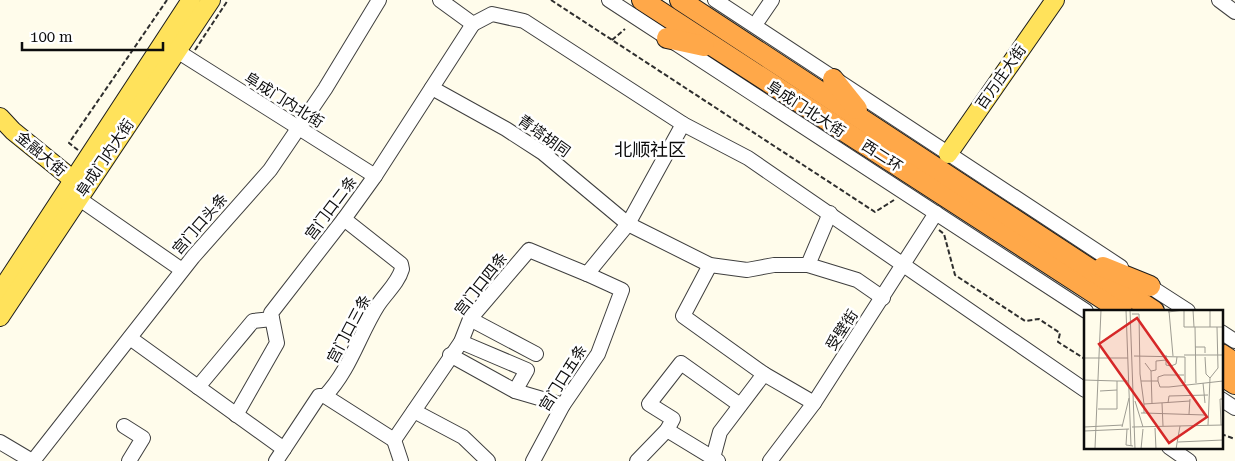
<svg xmlns="http://www.w3.org/2000/svg" width="1235" height="461" viewBox="0 0 1235 461" font-family="'Roboto Serif','Noto Sans SC',serif">
<rect width="100%" height="100%" fill="#fffceb"/>
<g fill="none" stroke-linecap="round" stroke-linejoin="round">
<defs>
<g id="minor">
<path d="M440,0L473,24L492,14L524,21L683,124L748,158L1085,390"/>
<path d="M609,0L1086,311"/>
<path d="M715,0L1121,267"/>
<path d="M1219,0L1235,12"/>
<path d="M759,19L772,0"/>
<path d="M177,51L375,176"/>
<path d="M432,88L506,129L543,153L628,224L710,265L747,270L774,265H808"/>
<path d="M78,198L182,270"/>
<path d="M830,213L808,265L857,280L883,298"/>
<path d="M710,265L683,316L764,374L720,432L713,458"/>
<path d="M1143,282L1188,311"/>
<path d="M470,319L536,354"/>
<path d="M1221,332L1235,341"/>
<path d="M130,338L284,449"/>
<path d="M461,342L527,370L515,391"/>
<path d="M450,355L515,391L563,405"/>
<path d="M764,374L814,403"/>
<path d="M198,387L253,321L272,319"/>
<path d="M325,396L394,440"/>
<path d="M1221,399L1235,408"/>
<path d="M414,411L463,437L488,461"/>
<path d="M236,415L277,343L271,313L344,219L375,176L473,24"/>
<path d="M124,426L143,438L129,461"/>
<path d="M667,430L673,419L649,404L681,363L740,405"/>
<path d="M394,440L461,342L470,319L529,250L587,274L628,224L683,124"/>
<path d="M394,440L401,461"/>
<path d="M0,442L32,461"/>
<path d="M1169,447L1189,461"/>
<path d="M33,461L193,257L270,170L325,89L379,0"/>
<path d="M276,461L319,396H325C350,370 359,335 378,305C386,293 398,283 402,269L401,264L344,219"/>
<path d="M533,461L563,405L598,354L622,290L587,274"/>
<path d="M637,461L667,430L718,461"/>
<path d="M770,461L814,403L936,213"/>
</g>
<g id="major">
<path d="M0,117L13,131L82,187"/>
<path d="M948,154L1055,0"/>
<path d="M0,292L191,0"/>
<path d="M0,317L211,0"/>
</g>
<g id="highway">
<path d="M642,0L1122,311"/>
<path d="M680,0L1154,311"/>
<path d="M667,38L704,46"/>
<path d="M833,79L857,109"/>
<path d="M1103,267L1150,286"/>
<path d="M1221,354L1235,363"/>
<path d="M1221,375L1235,384"/>
</g>
</defs>
<!-- minor casing -->
<use href="#minor" stroke="#3f3f3f" stroke-width="16"/>
<!-- major casing -->
<use href="#major" stroke="#1d1d1d" stroke-width="20"/>
<!-- highway casing -->
<use href="#highway" stroke="#1d1d1d" stroke-width="22"/>
<!-- path -->
<g stroke="#2e2e2e" stroke-width="2" stroke-dasharray="5 2.5" stroke-linecap="butt">
<path d="M551,0L875,212L894,200"/>
<path d="M612,40L625,29"/>
<path d="M195,50L228,0"/>
<path d="M78,150L69,143L167,0"/>
<path d="M939,230L944,234L955,275L1025,321L1039,319L1060,333L1058,342L1085,359"/>
<path d="M1221,434L1235,439"/>
</g>
<!-- minor -->
<use href="#minor" stroke="#fff" stroke-width="14"/>
<!-- major -->
<use href="#major" stroke="#ffe25b" stroke-width="18"/>
<!-- highway -->
<use href="#highway" stroke="#ffa849" stroke-width="20"/>
</g>
<g text-anchor="middle" stroke-width="5" stroke-linejoin="round" paint-order="stroke">
<!-- street labels -->
<g font-size="15" fill="#0c0c0c" stroke="#fff">
<text transform="translate(1001 77) rotate(-55)" y="5">百万庄大街</text>
<text transform="translate(284 100) rotate(32)" y="5">阜成门内北街</text>
<text transform="translate(806 109) rotate(33)" y="5">阜成门北大街</text>
<text transform="translate(544 136) rotate(36)" y="5">青塔胡同</text>
<text transform="translate(41 154) rotate(40)" y="5">金融大街</text>
<text transform="translate(882 156) rotate(33)" y="5">西二环</text>
<text transform="translate(105 158) rotate(-56)" y="5">阜成门内大街</text>
<text transform="translate(331 208) rotate(-53)" y="5">宫门口二条</text>
<text transform="translate(200 224) rotate(-49)" y="5">宫门口头条</text>
<text transform="translate(481 284) rotate(-52)" y="5">宫门口四条</text>
<text transform="translate(349 329) rotate(-62)" y="5">宫门口三条</text>
<text transform="translate(842 330) rotate(-57)" y="5">受壁街</text>
<text transform="translate(563 378) rotate(-58)" y="5">宫门口五条</text>
</g>
<!-- quarter labels -->
<g font-size="18" fill="#0c0c0c" stroke="#fff">
<text x="650" y="156">北顺社区</text>
</g>
</g>
<!-- overview -->
<g transform="translate(1084 310)">
<rect width="139" height="139" fill="#fffceb"/>
<path fill="none" stroke="#9e9c92" stroke-width="1" d="M42,0L47,136M46,0L51,139M109,0L110,17M126,0V17M85,1L89,46M84,2L100,0V17H139M48,4H55L56,64L60,94V103H57M111,17L112,73M111,37H121V43M82,45V55L87,56L92,54L93,47M100,45H139M50,46L101,47V73M121,47L122,64L126,68M0,48H44M61,53L67,61L68,94M67,61L72,60V51L82,50M0,70L33,71M57,71H74L76,77H85L139,71M74,71V67L80,65H100M119,73L121,93M16,81L33,80M51,91L59,117M78,93L79,116M84,93L85,86L124,85M60,94L106,91M14,99H33V71H44M60,103L121,105M105,104L106,89M124,115L126,68L134,58L133,17M137,115L136,89H139M0,117L39,115M38,117L45,88M48,117L139,115M71,118L72,139M43,119L42,135L49,136M0,121L45,119M94,132L139,130M11,138L17,0M57,139L59,119M92,139L96,116"/>
<path fill="#d62828" fill-opacity="0.15" stroke="#d62828" stroke-width="2.5" d="M53,8L123,107L85,133L15,34Z"/>
<rect width="139" height="139" fill="none" stroke="#0c0c0c" stroke-width="2.5"/>
</g>
<!-- scale -->
<path d="M22 42v8h141v-8" fill="none" stroke="#0c0c0c" stroke-width="2.5"/>
<text x="30" y="42" font-size="15" fill="#0c0c0c" stroke="#ffffff" stroke-width="4" paint-order="stroke">100 m</text>
</svg>
